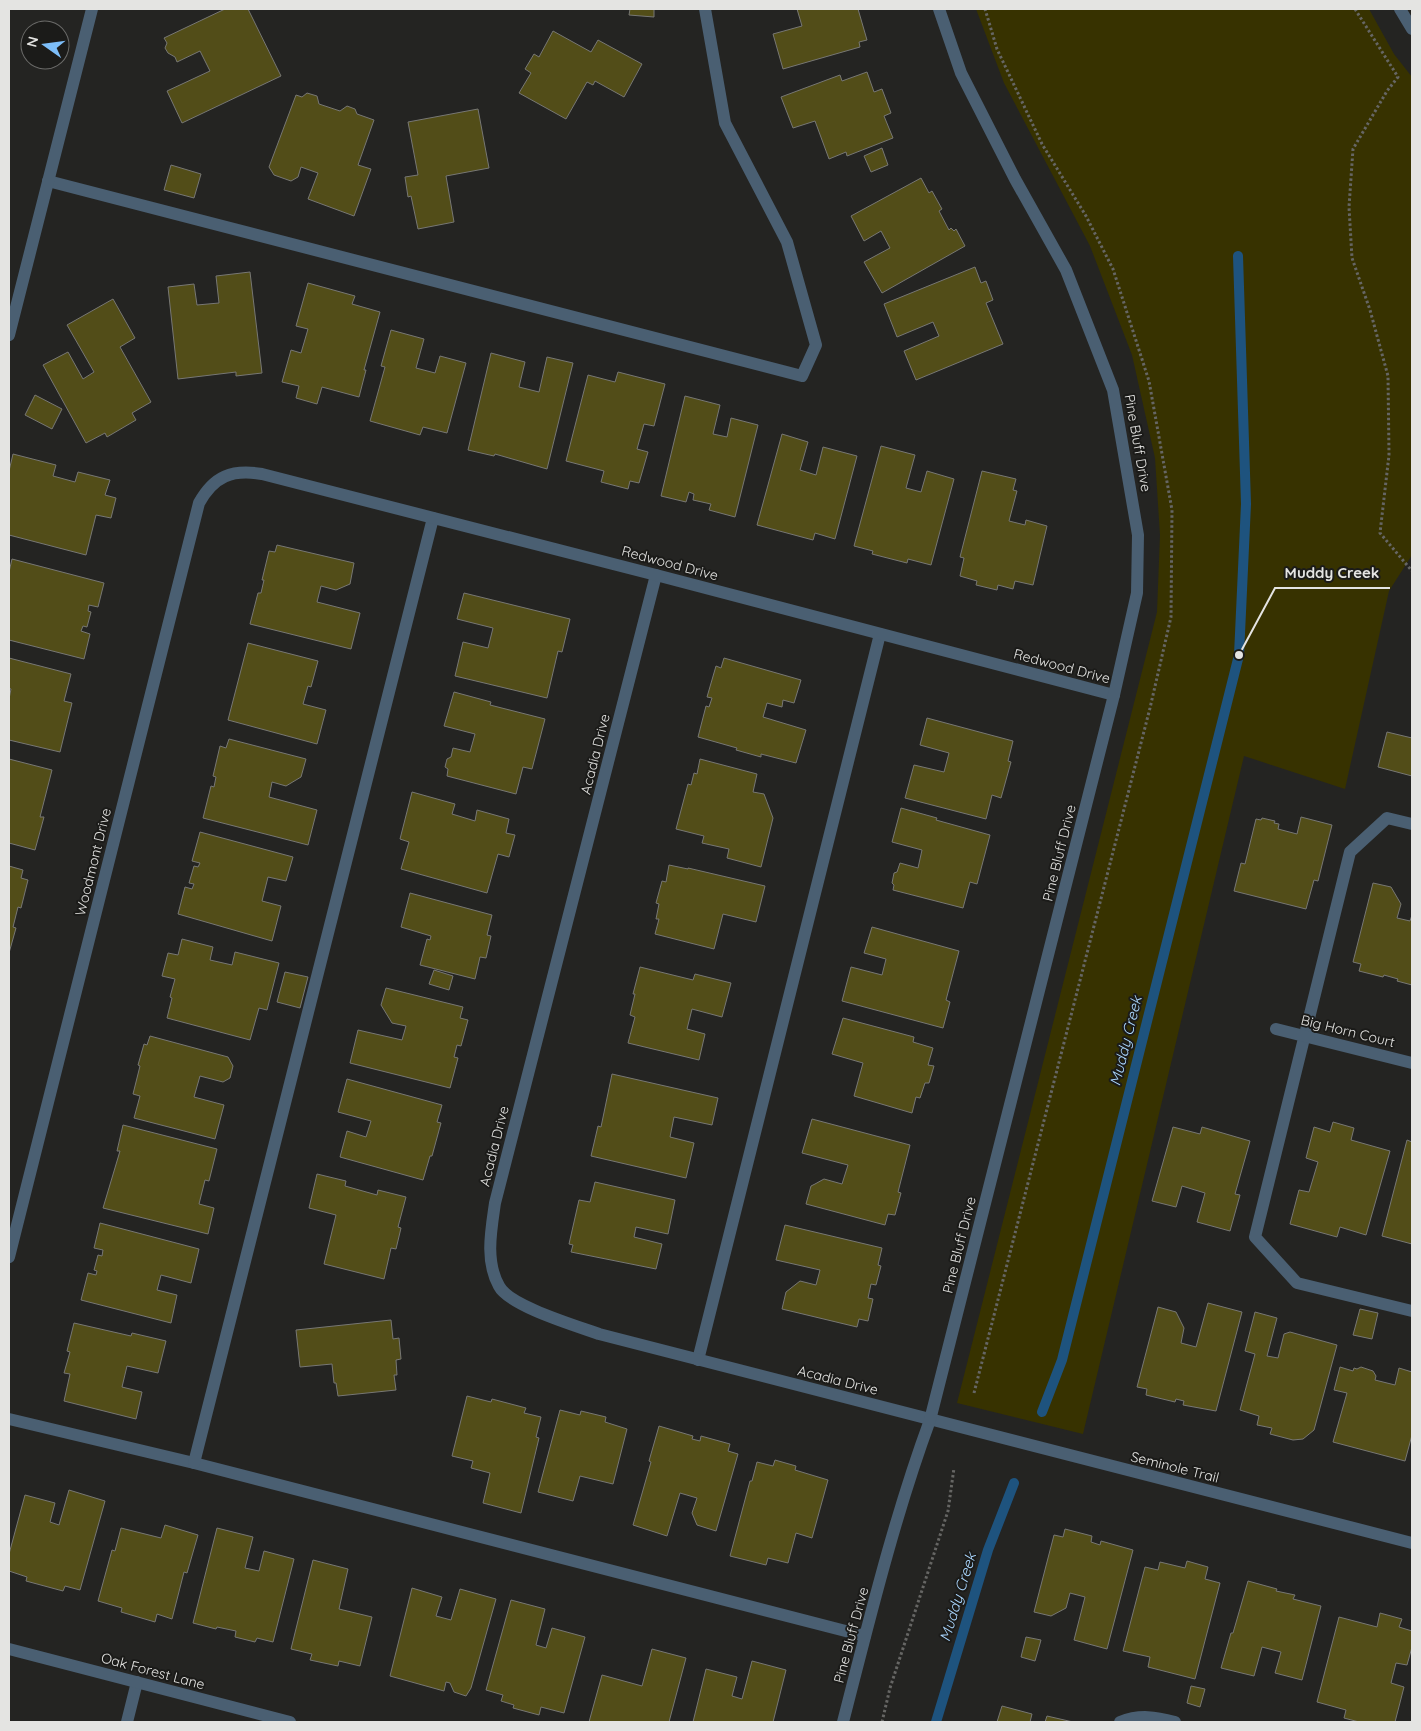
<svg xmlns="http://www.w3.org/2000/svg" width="1421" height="1731" viewBox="0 0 1421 1731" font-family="Quicksand,sans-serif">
<rect width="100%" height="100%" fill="#242422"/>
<!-- green -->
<path fill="#373200" d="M976,9H1369L1394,54L1412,77V555L1389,591L1345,789L1244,756L1083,1434L957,1403L1157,612L1160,535L1155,458L1132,355L1090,246L1004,83Z"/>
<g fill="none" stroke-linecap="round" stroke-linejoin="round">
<!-- stream -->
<g stroke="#1e537e" stroke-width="10">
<path d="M1042,1412L1062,1360L1239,655L1246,504L1238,256"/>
<path d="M936,1722L988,1550L1014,1483"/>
</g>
</g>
<!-- building -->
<g fill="#524d18" stroke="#777774">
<path d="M225,9H248L281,76L182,123L167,91L210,71L200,51L177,62L175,57L168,53L165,48L167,43L164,38Z"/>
<path d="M630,9H654V17L629,15Z"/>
<path d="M797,9H858L867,40L859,42L860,47L783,69L773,34L802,26Z"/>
<path d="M553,31L591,52L598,40L642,64L624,97L595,81L593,85L587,82L566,119L519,93L531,73L525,69L534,54L539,57Z"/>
<path d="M867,72L874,92L882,89L891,113L884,116L893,138L847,156L846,152L829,159L815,121L793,128L781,97L840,75L842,81Z"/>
<path d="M307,93L317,96L319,104L340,111L347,106L355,109L357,114L374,120L358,165L371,169L354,216L308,199L318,173L301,167L298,177L291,181L274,175L269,167L296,95L302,97Z"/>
<path d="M478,109L489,168L446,176L454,222L418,229L411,196L408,197L405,177L418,175L408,122Z"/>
<path d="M882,148L888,165L871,172L864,156Z"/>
<path d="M171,165L201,174L194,198L164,190Z"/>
<path d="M921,178L929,193L932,191L942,209L939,211L949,230L951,228L954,231L956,229L965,246L882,293L864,262L890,248L881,231L864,241L851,216Z"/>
<path d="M975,267L981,283L986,281L993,300L986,303L1003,344L916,380L904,351L939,336L933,322L897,337L884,304Z"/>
<path d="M250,272L262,373L236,376V372L178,379L168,287L194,284L197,305L219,303L216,276Z"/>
<path d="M308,283L355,296L352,304L380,312L364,370H366L359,397L322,387L317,404L296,398L299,386L282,382L291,350L301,353L308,329L296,326Z"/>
<path d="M113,299L135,338L120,347L151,402L132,413L136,420L107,437L105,433L86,443L43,365L68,352L83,379L94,372L67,325Z"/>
<path d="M391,330L424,339L416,368L435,373L440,356L466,363L447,433L423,427L420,435L370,421L385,367L381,366Z"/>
<path d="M491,353L525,362L519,387L539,392L547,357L573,363L547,469L495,454L494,456L468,450Z"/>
<path d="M618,372L665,384L654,426L644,424L637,449L648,452L639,483L630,481L628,489L601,482L604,471L566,461L588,375L615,382Z"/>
<path d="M35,395L62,409L52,429L25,415Z"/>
<path d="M685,396L720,405L713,434L727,437L731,418L758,425L735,517L709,510L711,504L693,500L694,494L689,492L686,502L661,496Z"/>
<path d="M782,434L808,442L800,470L816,475L823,447L857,456L835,539L815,533L813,540L757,525Z"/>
<path d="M881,446L915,455L906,488L921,492L927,471L954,479L931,565L908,559L907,563L872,554L873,551L854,546Z"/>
<path d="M13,454L56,465L53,476L75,482L78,472L110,480L105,495L116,498L111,518L96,515L86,555L9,535V471Z"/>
<path d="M982,471L1016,479L1013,490L1017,491L1009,521L1025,525L1026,520L1047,526L1033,585L1015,581L1013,589L998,585L997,590L976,585L977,581L960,576L964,558L960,557Z"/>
<path d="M277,545L354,563L350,584L336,590L321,586L317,602L360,613L351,649L250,624L258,593H261L264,580H262L269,551L275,552Z"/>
<path d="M12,559L104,583L98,607L89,605L88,611L91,612L87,627L83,626L81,631L90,634L84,659L9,640V572Z"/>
<path d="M464,593L570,619L562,652L558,651L547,698L455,676L463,642L488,648L493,628L457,619Z"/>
<path d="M248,643L318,661L311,687L308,686L303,704L326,710L317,744L228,720Z"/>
<path d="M9,658L71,674L64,701L72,703L60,752L9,740V699L11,689L9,688Z"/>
<path d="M724,658L801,680L794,703L783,700L782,707L767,703L763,717L806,730L796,763L761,754V757L736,750L737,748L698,737L706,706L709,707L712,698L707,697L716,666L721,668Z"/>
<path d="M454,692L491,702L490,705L545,719L532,769L523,767L516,794L447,776L448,769L445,767L447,759L451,757L453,748L470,752L475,734L444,726Z"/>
<path d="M927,718L1013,741L1008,761L1011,762L1001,798L992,795L986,819L905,798L914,765L944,772L949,753L920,745Z"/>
<path d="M1387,732L1412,738V776L1378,767Z"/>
<path d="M229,739L306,759L301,777L286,786L272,782L269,797L317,810L308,845L203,818L211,786L214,787L216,777L213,776L220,746L226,748Z"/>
<path d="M9,759L52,770L40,817H44L35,850L9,843Z"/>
<path d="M700,759L757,774L753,792L764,794L773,818L761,867L727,858L729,849L702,843L704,836L676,829L688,784L691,785L694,773L697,774Z"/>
<path d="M412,792L455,804L452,814L475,821L477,810L509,819L506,833L515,835L509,857L498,854L487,893L401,869L409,842L400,839Z"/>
<path d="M901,808L937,818L936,820L990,835L977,884L970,882L963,908L893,890L894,885L892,883L894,873L897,872L900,863L918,868L922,850L892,842Z"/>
<path d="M1301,817L1332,825L1318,881L1314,880L1306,909L1234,891L1241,863L1245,864L1256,819L1261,820L1262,818L1275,821L1274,823L1279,824L1278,829L1297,834Z"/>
<path d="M200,832L293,857L286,881L268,877L262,901L281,906L272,941L178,914L185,887L192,889L194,884L189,883L194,866L198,867L200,863L192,861Z"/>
<path d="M669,865L688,869V868L765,886L756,922L723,914L714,949L655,934L659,919H656L659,904L656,903L662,881L666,882Z"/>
<path d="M9,866L23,870L21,878L28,880L21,908L18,907L13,927L16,928L9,953Z"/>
<path d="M1373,883L1391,887L1401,904L1397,918L1410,921L1412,915V985L1397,981L1398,979L1384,975L1383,977L1359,971L1361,964L1353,962Z"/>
<path d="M410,893L492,915L487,935L491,936L486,958L480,957L475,979L420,965L427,939L430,940L431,936L401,927Z"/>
<path d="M872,927L959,951L946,1000L950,1002L943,1028L842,1001L851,967L882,975L886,959L864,953Z"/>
<path d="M182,939L213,947L210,960L232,965L235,952L279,963L267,1010L259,1008L250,1040L167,1018L172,998L170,997L175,979L162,976L168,953L178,955Z"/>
<path d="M640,967L693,980L695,974L731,983L722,1017L692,1009L687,1029L705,1034L699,1060L628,1043L635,1017L630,1015L635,994H633Z"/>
<path d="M434,970L453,976L449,990L429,984Z"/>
<path d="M285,972L308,977L300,1008L277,1002Z"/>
<path d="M386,988L463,1007L460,1018L468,1020L461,1046L457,1045L454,1057L458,1058L450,1088L350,1063L358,1030L402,1040L406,1026L392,1023L381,1005Z"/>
<path d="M843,1018L914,1037L913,1042L933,1048L928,1065L934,1066L929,1083H925L920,1098L916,1097L912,1113L854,1096L863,1063L832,1054Z"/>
<path d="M150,1036L228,1057L233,1066L230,1078L223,1082L200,1076L194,1097L224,1105L215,1139L134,1118L140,1096L133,1094L140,1066L138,1065L144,1044L147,1045Z"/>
<path d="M612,1074L718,1098L712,1125L674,1117L670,1137L694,1143L686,1178L591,1156L598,1126L601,1127Z"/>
<path d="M347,1079L442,1105L437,1122L441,1123L432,1156H430L423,1180L340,1157L347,1131L366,1137L371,1121L338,1112Z"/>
<path d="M812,1119L910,1145L898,1192L901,1193L895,1215L888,1214L885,1225L806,1204L811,1186L815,1184L824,1179L842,1184L848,1165L802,1153Z"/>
<path d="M1333,1122L1354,1128L1351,1140L1390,1151L1366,1235L1340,1227L1337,1237L1290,1224L1299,1190L1309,1192L1318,1162L1306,1158L1314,1127L1330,1132Z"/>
<path d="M123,1125L217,1149L209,1181L205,1180L199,1204L214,1208L208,1234L103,1208L120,1151H117Z"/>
<path d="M1173,1127L1200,1134L1202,1127L1250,1141L1235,1194L1240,1195L1230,1231L1197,1222L1205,1193L1182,1186L1176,1207L1152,1201Z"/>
<path d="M1407,1140L1412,1142V1244L1382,1236Z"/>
<path d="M317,1174L346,1181L345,1186L377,1195L378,1190L406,1197L398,1227L401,1228L396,1249L391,1248L384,1279L324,1264L336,1215L309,1208Z"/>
<path d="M595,1182L675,1200L668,1234L636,1227L634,1237L662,1244L656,1269L571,1252L573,1245L569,1244L579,1200L590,1202Z"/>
<path d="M100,1223L199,1249L191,1283L161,1275L157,1290L177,1295L171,1323L81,1300L88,1273L96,1275L97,1271L94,1270L98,1255L102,1256L103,1250L94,1248Z"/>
<path d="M785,1225L882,1248L878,1265L881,1266L876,1285L871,1284L868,1298L873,1299L868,1321L859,1319L857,1327L782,1309L786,1292L800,1281L816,1285L820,1270L776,1260Z"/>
<path d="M1208,1303L1242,1312L1216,1411L1183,1405L1184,1401L1176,1399L1175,1402L1146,1395L1147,1389L1137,1387L1158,1307L1176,1312L1184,1328L1181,1343L1196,1347Z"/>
<path d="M1360,1309L1378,1313L1372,1339L1353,1335Z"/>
<path d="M1255,1312L1277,1318L1267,1356L1278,1358L1284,1334L1290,1332L1337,1345L1314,1430L1303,1439L1293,1440L1270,1434L1272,1428L1257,1425L1259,1416L1240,1410L1255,1354L1245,1351Z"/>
<path d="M391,1320L393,1339L399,1338L401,1359L396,1360L397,1375H394L396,1390L338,1396L336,1383H334L332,1364L300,1367L296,1330Z"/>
<path d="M74,1323L131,1336L132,1333L166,1341L158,1373L127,1366L122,1387L142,1392L136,1419L64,1401L70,1374L64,1373L70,1352L67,1351Z"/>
<path d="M1340,1367L1353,1371L1354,1368L1357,1369L1361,1367L1373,1371L1376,1376L1375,1380L1395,1385L1399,1368L1412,1372V1435L1405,1461L1333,1442L1347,1393L1334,1390Z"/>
<path d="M467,1396L491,1402L492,1399L526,1408L524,1413L541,1417L536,1437L539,1438L521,1513L483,1503L490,1473L471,1468L473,1461L452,1456Z"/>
<path d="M560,1410L580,1415L581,1411L606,1417L605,1422L627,1429L613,1484L580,1476L573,1501L538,1492Z"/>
<path d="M659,1426L693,1436L692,1439L700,1441L701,1436L730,1444L728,1451L738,1454L716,1531L697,1525L692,1513L697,1498L680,1493L667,1536L633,1525L651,1462L649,1461Z"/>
<path d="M775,1460L796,1466L795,1470L828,1480L812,1538L796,1533L788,1563L768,1558L766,1565L730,1556L750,1481H752L757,1462L773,1466Z"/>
<path d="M69,1490L105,1501L80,1590L65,1586L63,1591L26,1581L27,1577L9,1571V1554L25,1495L55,1503L50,1522L59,1525Z"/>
<path d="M165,1525L198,1535L187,1573L184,1572L172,1619L157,1614L155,1622L121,1612L122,1608L98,1601L112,1550L115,1551L121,1528L161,1538Z"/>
<path d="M217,1528L253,1537L245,1568L259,1571L264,1551L294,1559L273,1642L257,1638L255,1642L235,1637L236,1631L217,1627L216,1629L193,1623Z"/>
<path d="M1065,1529L1092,1536L1091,1542L1100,1545L1101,1541L1133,1550L1107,1649L1074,1640L1085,1597L1070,1593L1066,1608L1051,1616L1034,1612L1054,1535L1063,1537Z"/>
<path d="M313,1560L348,1569L339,1609L372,1617L360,1666L339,1661L338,1666L310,1660L312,1654L291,1649Z"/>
<path d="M1187,1561L1208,1567L1205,1579L1220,1583L1195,1679L1148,1667L1150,1657L1123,1651L1145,1567L1158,1570L1160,1562L1185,1568Z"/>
<path d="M1248,1581L1277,1589L1276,1591L1295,1595L1293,1599L1321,1606L1302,1680L1275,1673L1281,1652L1262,1647L1254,1676L1221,1668L1231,1633H1233Z"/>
<path d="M412,1588L442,1597L436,1616L451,1620L460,1589L496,1599L471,1688L466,1696L454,1692L450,1683L446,1682L444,1691L390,1676Z"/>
<path d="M511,1600L545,1609L536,1645L546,1648L552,1628L585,1637L564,1713L541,1707L539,1715L513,1708L514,1705L501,1701L503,1695L486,1690Z"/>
<path d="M1380,1613L1402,1619L1399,1627L1412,1631V1647L1407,1665L1396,1663L1391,1683L1404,1687L1395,1722H1359L1344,1718L1346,1710L1317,1702L1339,1617L1377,1627Z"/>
<path d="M1026,1637L1041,1640L1035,1661L1021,1657Z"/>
<path d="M652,1649L686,1658L669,1722H589L602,1675L642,1686Z"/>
<path d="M752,1661L786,1670L773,1722H693L706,1669L737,1677L732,1696L742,1699Z"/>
<path d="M1191,1686L1205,1689L1200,1707L1187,1703Z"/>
<path d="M1002,1706L1032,1714L1030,1722H997Z"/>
<path d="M1047,1716L1073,1722H1045Z"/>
</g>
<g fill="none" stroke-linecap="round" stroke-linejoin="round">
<!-- path -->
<g stroke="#666664" stroke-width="3" stroke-dasharray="2.5 2.5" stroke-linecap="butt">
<path d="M1355,9L1398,77L1387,91L1353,149L1349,207L1352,258L1370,310L1388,376L1389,455L1380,533L1412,571"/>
<path d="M974,1393L1150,708L1171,617L1172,510L1149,381L1113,269L1086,216L1042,144L997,49L985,9"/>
<path d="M882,1722L890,1688L948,1511L954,1468"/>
</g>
<!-- service -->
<g stroke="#4a5f72" stroke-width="12">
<path d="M48,181L802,376L816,345L787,242L725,123L705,9"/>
<path d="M9,335L92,9"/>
<path d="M1412,824L1387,818L1350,852L1255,1237L1297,1283L1412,1311"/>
<path d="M698,1360L880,634"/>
<path d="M9,1419L194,1463L865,1636"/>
<path d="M194,1463L433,518"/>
<path d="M127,1722L137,1682"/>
<path d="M1120,1722C1140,1714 1156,1717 1175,1722"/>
</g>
<!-- minor -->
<g stroke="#4a5f72" stroke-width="12">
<path d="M1400,9L1412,29"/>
<path d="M656,575L495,1203C491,1231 485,1261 499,1286C509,1306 577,1326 599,1334L1412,1543"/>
<path d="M1276,1029L1412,1063"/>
<path d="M9,1257L199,503C214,476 232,469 262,474L656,575L1114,695"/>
<path d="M9,1649L290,1722"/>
</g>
<!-- tertiary -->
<path stroke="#4a5f72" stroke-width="12" d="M843,1722C869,1621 894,1518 930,1420L1114,695L1137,593L1138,535L1113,390L1066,270L1015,179L961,73L939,9"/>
</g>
<g text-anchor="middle" stroke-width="4" stroke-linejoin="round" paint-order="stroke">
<!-- street labels -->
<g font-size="14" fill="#e4e4e2" stroke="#1b1b19">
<text transform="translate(1138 443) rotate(80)" y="5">Pine Bluff Drive</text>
<text transform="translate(670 563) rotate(15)" y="5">Redwood Drive</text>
<text transform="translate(1062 666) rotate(15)" y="5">Redwood Drive</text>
<text transform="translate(595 754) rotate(-76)" y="5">Acadia Drive</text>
<text transform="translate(1059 853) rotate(-76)" y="5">Pine Bluff Drive</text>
<text transform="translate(93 862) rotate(-76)" y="5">Woodmont Drive</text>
<text transform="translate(1348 1031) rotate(14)" y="5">Big Horn Court</text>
<text transform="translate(494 1146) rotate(-76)" y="5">Acadia Drive</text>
<text transform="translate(959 1245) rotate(-76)" y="5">Pine Bluff Drive</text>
<text transform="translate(838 1380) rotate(14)" y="5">Acadia Drive</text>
<text transform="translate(1175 1467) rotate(14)" y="5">Seminole Trail</text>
<text transform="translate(851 1635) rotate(-75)" y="5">Pine Bluff Drive</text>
<text transform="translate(153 1671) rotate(15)" y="5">Oak Forest Lane</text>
</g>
<!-- water labels -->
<g font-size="15" font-style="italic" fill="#abd7ff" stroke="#1b1b19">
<text transform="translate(1126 1041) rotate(-76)" y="5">Muddy Creek</text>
<text transform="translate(958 1597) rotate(-73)" y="5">Muddy Creek</text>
</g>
</g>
<!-- callouts -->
<path fill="none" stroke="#e4e4e2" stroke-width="2" d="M1239 655L1275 588H1390"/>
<circle fill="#e4e4e2" stroke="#1b1b19" stroke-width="2" cx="1239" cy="655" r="5"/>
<g font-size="15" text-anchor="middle" font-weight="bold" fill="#e4e4e2" stroke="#1b1b19" stroke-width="4" stroke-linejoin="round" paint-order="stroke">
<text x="1332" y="578">Muddy Creek</text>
</g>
<!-- border -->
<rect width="1421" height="1731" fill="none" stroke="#e4e4e2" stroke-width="20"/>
<!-- north arrow -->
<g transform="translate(45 45) rotate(284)"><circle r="24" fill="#1b1b19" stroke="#6b6b69"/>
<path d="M0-4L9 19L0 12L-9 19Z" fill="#7dbef9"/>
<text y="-8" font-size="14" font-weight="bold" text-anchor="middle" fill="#e4e4e2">N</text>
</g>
</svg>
